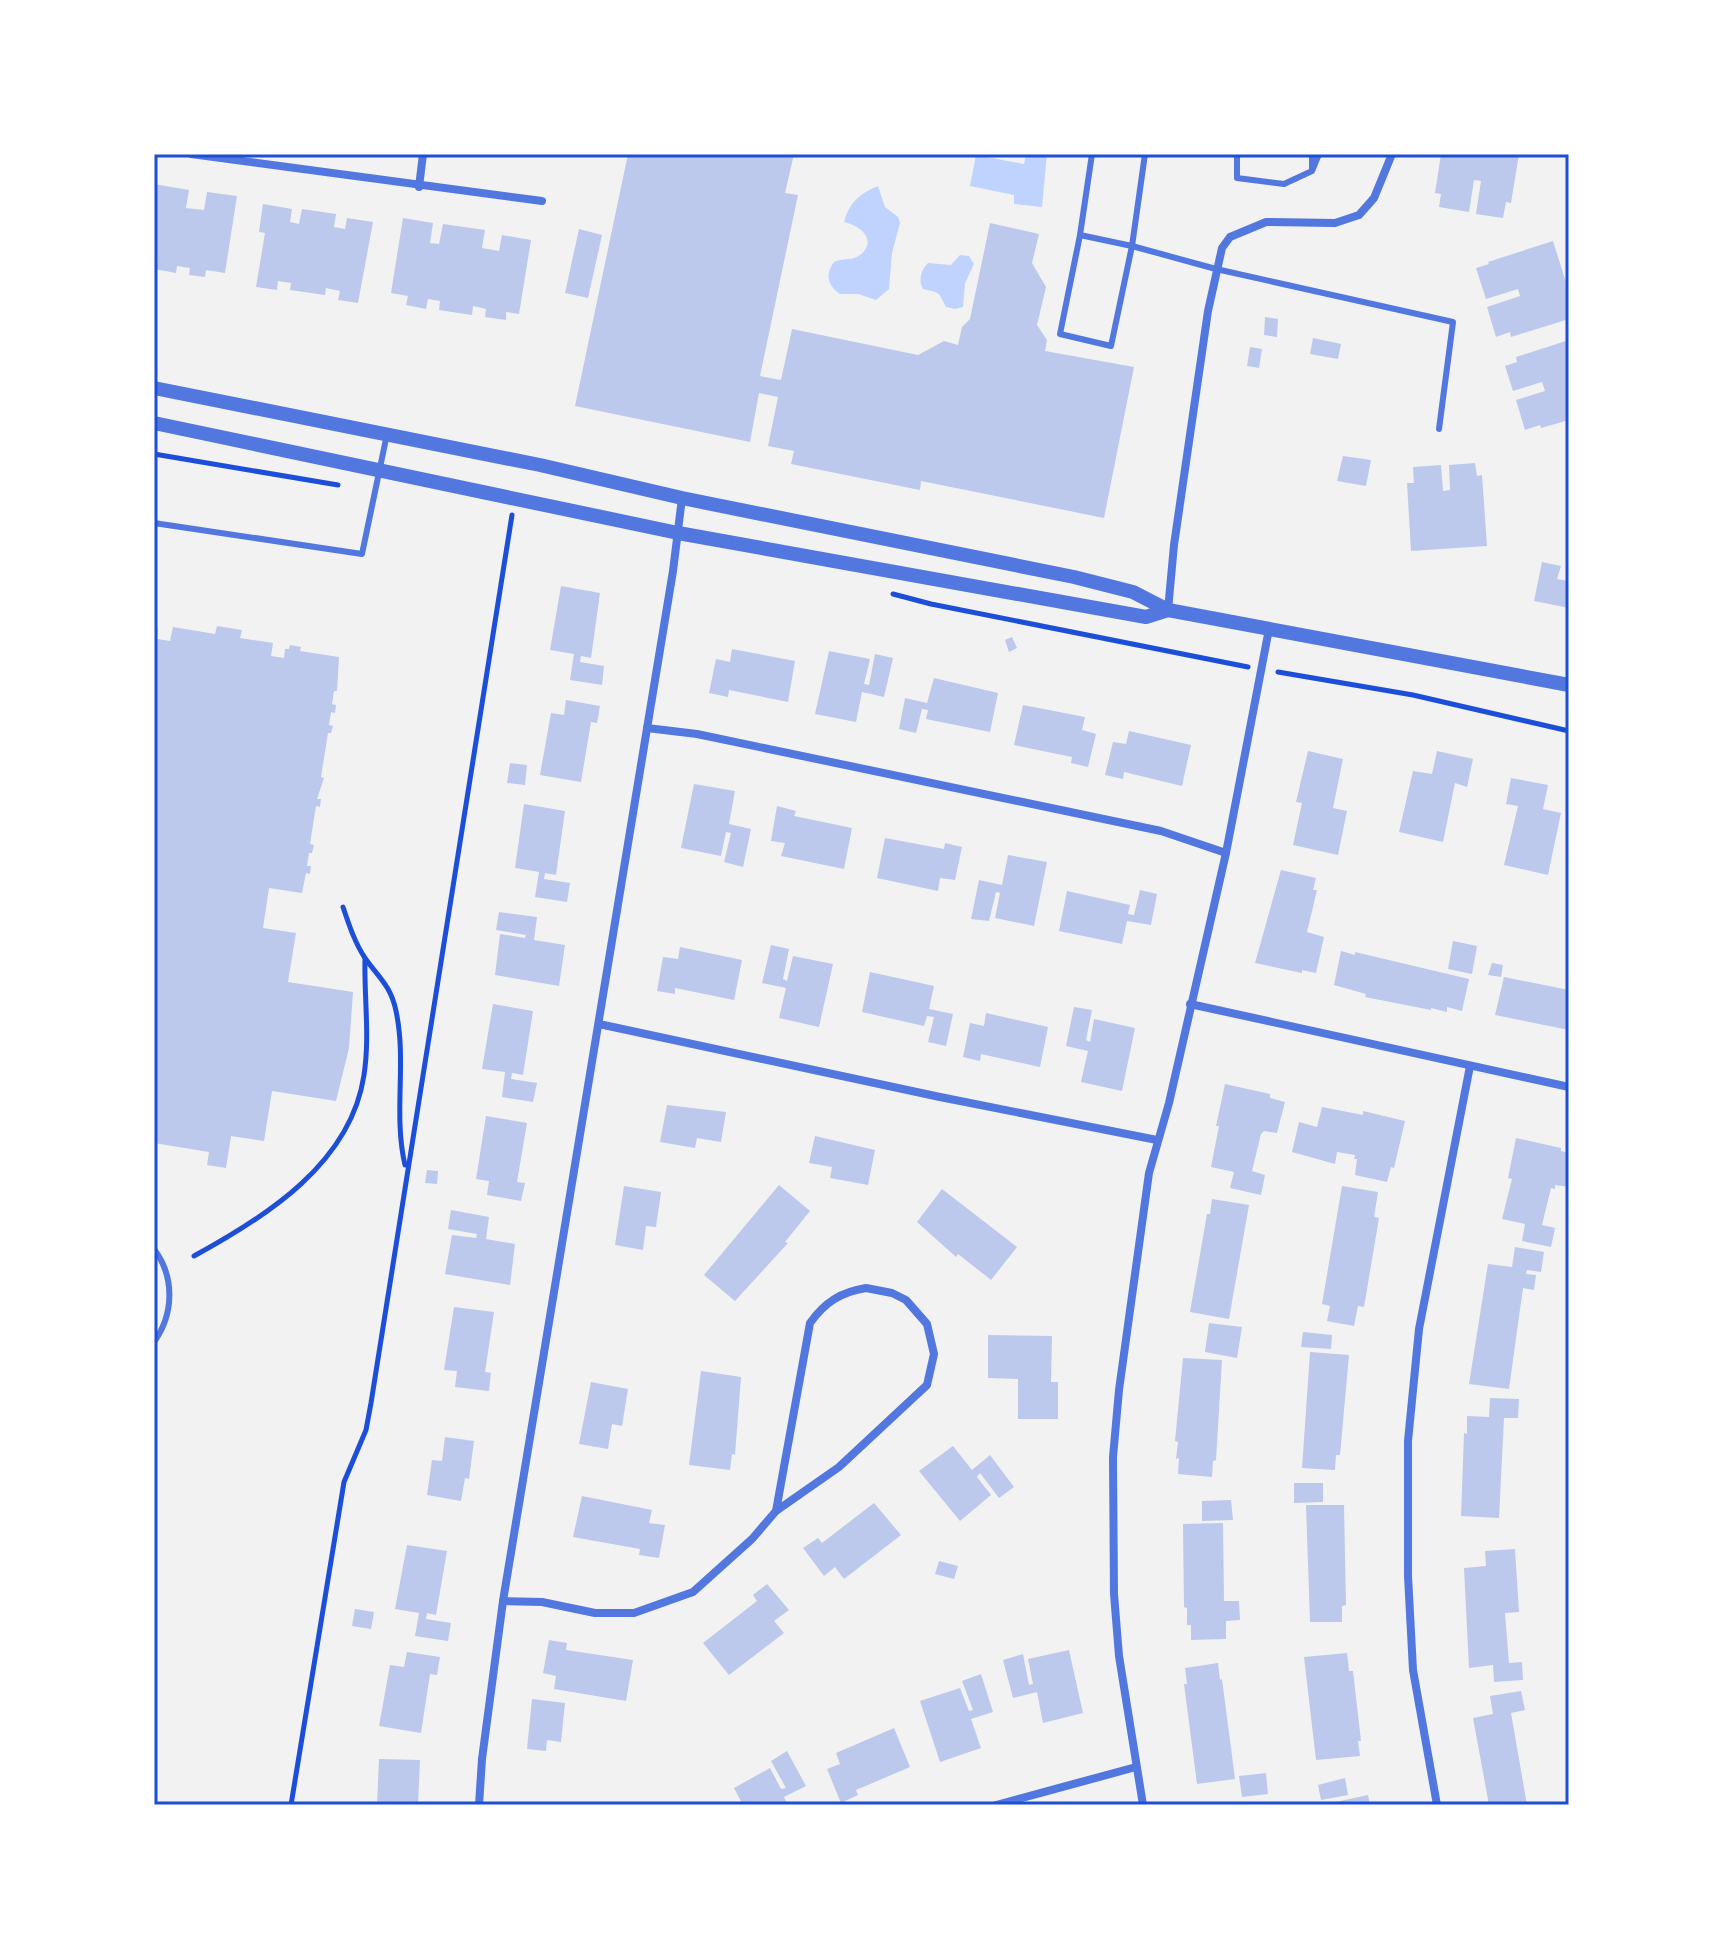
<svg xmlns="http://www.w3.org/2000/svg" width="1723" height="1959" viewBox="0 0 1723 1959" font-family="Barlow,sans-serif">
<rect width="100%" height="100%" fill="#f2f2f2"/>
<!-- water -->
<g fill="#bfd3fe">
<path d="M1026,154H1047L1042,207L1014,204V195L970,186L976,155L1024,164Z"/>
<path d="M878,186L885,207L898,217L900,223L892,253L889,289L876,300L858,294H840C827,285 825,274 834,262C842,258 853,261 860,255C878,240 861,226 844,222C849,203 860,193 878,186Z"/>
<path d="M960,255L969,256L974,264L965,283L963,307L955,309L946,307C938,291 940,293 923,289C918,280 921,270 928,263L951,265Z"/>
</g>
<!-- building -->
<g fill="#bdc9ec">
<path d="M628,154H794L785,193L798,195L760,376L781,380L792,329L918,355L944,341L958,345L962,327L970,319L990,223L1039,234L1032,263L1046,287L1037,325L1047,340L1045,351L1134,367L1104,518L921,481L920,490L791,464L794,451L768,446L778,397L759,393L750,442L575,406Z"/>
<path d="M1441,154H1519L1511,203L1506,202L1503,218L1476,214L1481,181L1474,180L1469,212L1439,207L1441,194L1435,193Z"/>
<path d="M154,184L189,190L186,208L204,210L207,192L237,196L225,273L206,270L205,277L189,275L190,268L177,266L176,273L154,269Z"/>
<path d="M263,204L292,209L290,222L299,224L302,209L336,214L334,227L345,229L347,218L373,222L358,303L338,300L340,291L326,288L325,295L290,290L291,283L278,281L277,290L256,287L265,233L259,232Z"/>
<path d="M403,218L433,223L430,243L439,244L443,224L485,230L482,248L499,251L502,235L531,240L519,314L506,312V320L485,317L486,309L473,306L472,315L452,312L439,310L440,301L428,299L426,309L406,305L408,296L391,293Z"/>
<path d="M579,229L602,235L588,298L565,293Z"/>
<path d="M1553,241L1569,292V319L1511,337L1510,332L1496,337L1487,307L1520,296L1518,289L1486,299L1476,268L1489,264L1488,262Z"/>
<path d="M1265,317L1278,319L1277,337L1264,335Z"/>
<path d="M1313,338L1341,344L1338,359L1310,354Z"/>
<path d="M1569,340V420L1541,428L1540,425L1525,430L1516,400L1545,391L1542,382L1513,391L1505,366L1517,362L1516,357Z"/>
<path d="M1250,347L1262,349L1259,368L1247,366Z"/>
<path d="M1343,456L1371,460L1366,486L1337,481Z"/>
<path d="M1475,463L1477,476L1482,475L1487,546L1411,551L1407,483H1414L1413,467L1441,465L1443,491L1450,490L1449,465Z"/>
<path d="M1542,562L1561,566L1557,579L1569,581V608L1534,601Z"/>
<path d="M561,586L600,593L591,658L581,656L580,662L604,666L602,685L570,680L574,654L550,650Z"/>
<path d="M217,626L242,630L240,638L273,643L271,656L284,658L285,649H289L290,645L301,647L300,651L339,657L337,691H334L332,704L336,705L335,713L331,712L329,725L333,726L331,733H328L321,777L324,778L317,799H321L320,807L316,806L310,844L314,845L312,853H309L307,866H311L310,874L306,873L302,893L269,888L263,928L296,933L288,982L353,992L349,1048L336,1101L272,1091L264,1141L231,1136L226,1168L207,1165L209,1152L154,1143V629H158L157,639L170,641L173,627L215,634Z"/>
<path d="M1012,637L1017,648L1009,652L1005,640Z"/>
<path d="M732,649L795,661L788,702L729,690L728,697L709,693L716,659L730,662Z"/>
<path d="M829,651L870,659L864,684L869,685L875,654L893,658L884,697L862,692L856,722L815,714Z"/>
<path d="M934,678L998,693L990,732L926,719L928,710L922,709L916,733L899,729L905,698L927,703Z"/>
<path d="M566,700L600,706L597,723L591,722L581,782L540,775L551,713L564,715Z"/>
<path d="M1023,705L1085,717L1082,730L1096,734L1088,767L1071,763L1072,757L1014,745Z"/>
<path d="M1129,731L1191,745L1182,786L1124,772L1123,779L1105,775L1113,742L1126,744Z"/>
<path d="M1308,751L1343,759L1333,808L1347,811L1338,855L1293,845L1302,803L1296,802Z"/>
<path d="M1437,751L1473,759L1467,787L1455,783L1443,842L1399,832L1413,771L1432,774Z"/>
<path d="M510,763L527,765L525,785L507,783Z"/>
<path d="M1511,778L1548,785L1543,809L1561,813L1548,875L1504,865L1518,806L1506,804Z"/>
<path d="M694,784L735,791L729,824L751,829L743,867L724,862L731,833L726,832L721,856L681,848Z"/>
<path d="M524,804L565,811L556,875L545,873L544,879L570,883L567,902L535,897L539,872L515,868Z"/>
<path d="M777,806L796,811L794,816L852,828L844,869L781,856L785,843L771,841Z"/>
<path d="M885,838L944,849L945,843L962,847L955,880L940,878L938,891L877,878Z"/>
<path d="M1008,855L1047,862L1034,926L995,918L1000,893L996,892L989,921L971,919L979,880L1002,885Z"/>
<path d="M1281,870L1316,878L1313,890H1317L1307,932L1324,937L1316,973L1302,970V973L1255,963Z"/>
<path d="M1140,890L1157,894L1151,925L1127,921L1122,944L1059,931L1067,891L1130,905L1128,914L1134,915Z"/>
<path d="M499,912L537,917L534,940L565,945L559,986L495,975L500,934L525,938L526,935L496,930Z"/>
<path d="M1453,941L1477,946L1472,974L1448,969Z"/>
<path d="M771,945L789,949L783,979L787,981L793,956L833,964L819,1027L779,1018L786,988L762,983Z"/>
<path d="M680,947L742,960L734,1000L675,988V994L657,991L663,957L678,959Z"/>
<path d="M1341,951L1355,955V952L1469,979L1462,1011L1447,1007V1012L1431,1008V1010L1365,997L1366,994L1334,985Z"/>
<path d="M1492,963L1503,965L1501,977L1488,975Z"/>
<path d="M870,972L934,986L929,1009L953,1014L946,1046L928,1042L934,1017L927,1016L924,1026L862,1012Z"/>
<path d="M1504,977L1569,990V1030L1495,1015Z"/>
<path d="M493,1004L533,1011L523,1075L512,1073L511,1079L537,1083L533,1102L502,1097L505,1072L482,1069Z"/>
<path d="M1074,1007L1092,1010L1086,1040L1090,1042L1094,1019L1135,1028L1122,1091L1081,1082L1088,1051L1066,1046Z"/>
<path d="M986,1013L1048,1027L1040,1067L981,1054L980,1061L963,1057L970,1023L984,1026Z"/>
<path d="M1225,1084L1270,1094V1098L1285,1102L1277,1133L1264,1131L1261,1134L1252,1171L1265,1175L1261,1195L1230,1188L1234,1172L1211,1167L1219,1126H1216Z"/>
<path d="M667,1105L726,1112L721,1142L697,1138L695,1148L660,1142Z"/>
<path d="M1322,1107L1363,1115V1111L1405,1121L1394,1168L1391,1167L1387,1182L1355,1175L1357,1159H1354L1355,1155L1337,1152L1335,1164L1292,1152L1299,1122L1317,1127Z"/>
<path d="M486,1116L527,1123L517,1182L525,1183L521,1201L487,1195L489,1181L476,1179Z"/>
<path d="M815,1136L875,1150L868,1185L830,1178L832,1167L809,1163Z"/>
<path d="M1516,1138L1561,1148V1151L1569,1153V1187L1555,1185V1189L1551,1188L1542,1225L1555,1228L1551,1247L1522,1241L1525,1224L1502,1219L1512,1179L1508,1178Z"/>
<path d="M427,1170L438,1171L437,1184L425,1183Z"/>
<path d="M779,1185L810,1211L785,1242L788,1243L735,1301L704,1275Z"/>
<path d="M624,1186L661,1192L656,1227L646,1226L643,1250L615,1245Z"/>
<path d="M1342,1186L1378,1192L1374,1217L1379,1218L1364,1307L1358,1306L1354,1326L1327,1321L1330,1306L1322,1304Z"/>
<path d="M942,1189L1017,1247L991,1280L958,1254L956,1257L917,1222Z"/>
<path d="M1212,1199L1249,1205L1229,1319L1190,1312L1207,1214H1210Z"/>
<path d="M451,1210L489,1217L486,1239L515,1244L510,1285L445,1274L452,1235L476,1238L477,1234L448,1229Z"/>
<path d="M1515,1247L1544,1252L1541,1272L1527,1270L1526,1274L1536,1275L1534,1290L1523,1288L1509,1389L1469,1384L1488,1264L1512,1267Z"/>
<path d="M454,1307L494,1312L485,1372L491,1373L489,1391L455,1387L457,1371L444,1370Z"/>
<path d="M1209,1323L1242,1327L1237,1358L1205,1352Z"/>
<path d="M1303,1332L1332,1335L1331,1349L1301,1347Z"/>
<path d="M988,1335L1052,1336L1051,1382H1058V1419H1018V1379L988,1378Z"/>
<path d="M1310,1352L1349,1355L1340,1455H1336L1335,1470L1302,1468Z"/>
<path d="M1183,1358L1222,1360L1216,1460L1213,1461L1212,1477L1178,1474L1179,1458L1176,1459L1178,1442L1175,1441Z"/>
<path d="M701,1371L741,1377L735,1455L732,1454L730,1470L689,1465Z"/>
<path d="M591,1382L628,1389L622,1426L612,1424L608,1449L579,1444Z"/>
<path d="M1490,1398L1519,1399L1518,1418H1504L1499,1518L1461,1516L1464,1433L1467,1434V1416L1489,1417Z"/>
<path d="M445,1437L474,1441L469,1479L465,1478L461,1501L427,1495L432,1460L442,1461Z"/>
<path d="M953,1446L972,1470L990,1455L1014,1487L999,1498L980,1473L977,1477L991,1495L960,1521L919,1471Z"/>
<path d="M1294,1483H1323V1502L1294,1503Z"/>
<path d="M582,1496L652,1510L649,1523L665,1525L659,1558L639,1555L640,1549L573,1537Z"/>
<path d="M1231,1500L1233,1520L1202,1521V1501Z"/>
<path d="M874,1503L901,1535L844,1579L835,1567L824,1576L803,1548L818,1538L822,1543Z"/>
<path d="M1306,1505H1344L1346,1605L1342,1606V1622H1310Z"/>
<path d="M1223,1523L1224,1601H1239L1240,1620L1226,1621V1639L1191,1640V1625H1187V1608L1184,1607L1183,1524Z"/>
<path d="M407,1545L447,1551L436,1615L427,1613L426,1619L451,1623L448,1641L415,1636L419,1613L395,1609Z"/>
<path d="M1515,1549L1519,1612L1505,1613L1509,1663L1522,1662L1523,1680L1494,1682L1493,1665L1469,1668L1464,1568L1486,1566L1485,1551Z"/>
<path d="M939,1561L958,1566L954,1579L935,1574Z"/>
<path d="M767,1584L789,1610L774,1621L784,1633L729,1675L703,1643L757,1601L753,1595Z"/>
<path d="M355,1609L374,1612L371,1629L352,1626Z"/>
<path d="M549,1640L567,1643L566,1650L633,1660L626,1701L554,1689L556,1676L543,1673Z"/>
<path d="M1069,1650L1083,1713L1043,1723L1037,1692L1013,1698L1003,1660L1023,1654L1029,1685L1033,1684L1028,1659Z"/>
<path d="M407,1652L440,1657L437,1675L430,1674L421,1733L379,1726L390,1665L404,1667Z"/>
<path d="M1347,1653L1349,1671H1353L1361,1741H1358L1360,1756L1316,1760L1304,1657Z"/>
<path d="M1218,1663L1220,1680L1222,1679L1235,1779L1197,1784L1184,1684H1187L1185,1668Z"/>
<path d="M981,1674L993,1712L971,1719L981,1748L940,1762L920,1701L960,1688L969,1711L973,1710L962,1681Z"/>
<path d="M1521,1691L1525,1710L1511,1713L1527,1805H1489L1473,1718L1493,1714L1490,1696Z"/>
<path d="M532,1699L565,1703L561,1742L547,1740L546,1751L527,1749Z"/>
<path d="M894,1728L910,1767L856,1790L858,1795L841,1803L827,1769L840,1764L836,1753Z"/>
<path d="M787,1751L806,1786L784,1797L788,1805H743L734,1788L770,1768L781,1789L786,1788L771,1761Z"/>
<path d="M379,1759L420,1760L418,1805H377Z"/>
<path d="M1266,1773L1268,1794L1242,1797L1239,1776Z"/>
<path d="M1345,1778L1348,1795L1321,1800L1318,1785Z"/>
<path d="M1368,1795L1370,1805H1326V1804Z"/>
</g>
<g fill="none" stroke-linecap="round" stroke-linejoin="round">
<!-- path -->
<g stroke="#1d4ed8" stroke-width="5">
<path d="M154,454L338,485"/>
<path d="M893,594L931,604L1248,667"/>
<path d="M1278,672L1413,695L1569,731"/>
<path d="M343,907C349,925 355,943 365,958C379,978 391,986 396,1011C407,1062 393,1114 405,1165"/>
<path d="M194,1256C266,1217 351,1163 364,1075C370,1036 364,998 365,959"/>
<path d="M291,1805L344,1482L366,1430L371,1403L512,515"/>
</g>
<!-- service -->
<g stroke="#5277de" stroke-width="6">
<path d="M1092,154L1080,235L1132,246L1145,154"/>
<path d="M1237,154V178L1284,184L1312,171L1319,154"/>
<path d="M1312,168V154"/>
<path d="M1080,235L1060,334L1111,346L1132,246L1216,269L1453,322L1439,429"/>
<path d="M154,523L362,554L387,434"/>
<path d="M154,1249C175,1277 174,1314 154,1342"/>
</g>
<!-- minor -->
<g stroke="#5277de" stroke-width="8">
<path d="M191,154L542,201"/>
<path d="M419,187L423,154"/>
<path d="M1168,610L1174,545L1208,311L1222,248L1230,237L1266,222L1335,223L1359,215L1374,198L1392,154"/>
<path d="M647,728L697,734L1161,831L1226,853"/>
<path d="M1190,1004L1569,1087"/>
<path d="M599,1024L940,1097L1157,1140"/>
<path d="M866,1288L892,1293L906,1300L927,1324L934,1354L927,1385L839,1467L776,1511L810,1323C825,1302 841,1292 866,1288Z"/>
<path d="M503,1601L542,1602L595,1613H634L693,1592L752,1539L776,1511"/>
<path d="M479,1805L482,1759L503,1601L673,571L682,498"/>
<path d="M996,1805L1136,1767"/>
<path d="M1143,1805L1119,1656L1114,1594L1113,1457L1119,1390L1149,1173L1169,1103L1226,853L1269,629"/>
<path d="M1437,1805L1413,1670L1408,1576V1441L1419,1329L1470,1066"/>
</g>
<!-- tertiary -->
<g stroke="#5277de" stroke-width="14">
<path d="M154,388L540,465L682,498L1074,577L1133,592L1168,610L1569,685"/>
<path d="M154,423L678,533L1146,617L1168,610"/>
</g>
</g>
<!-- border -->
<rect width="1723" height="1959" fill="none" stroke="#ffffff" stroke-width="312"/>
<rect x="156" y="156" width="1411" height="1647" fill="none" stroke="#1d4ed8" stroke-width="3"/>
</svg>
